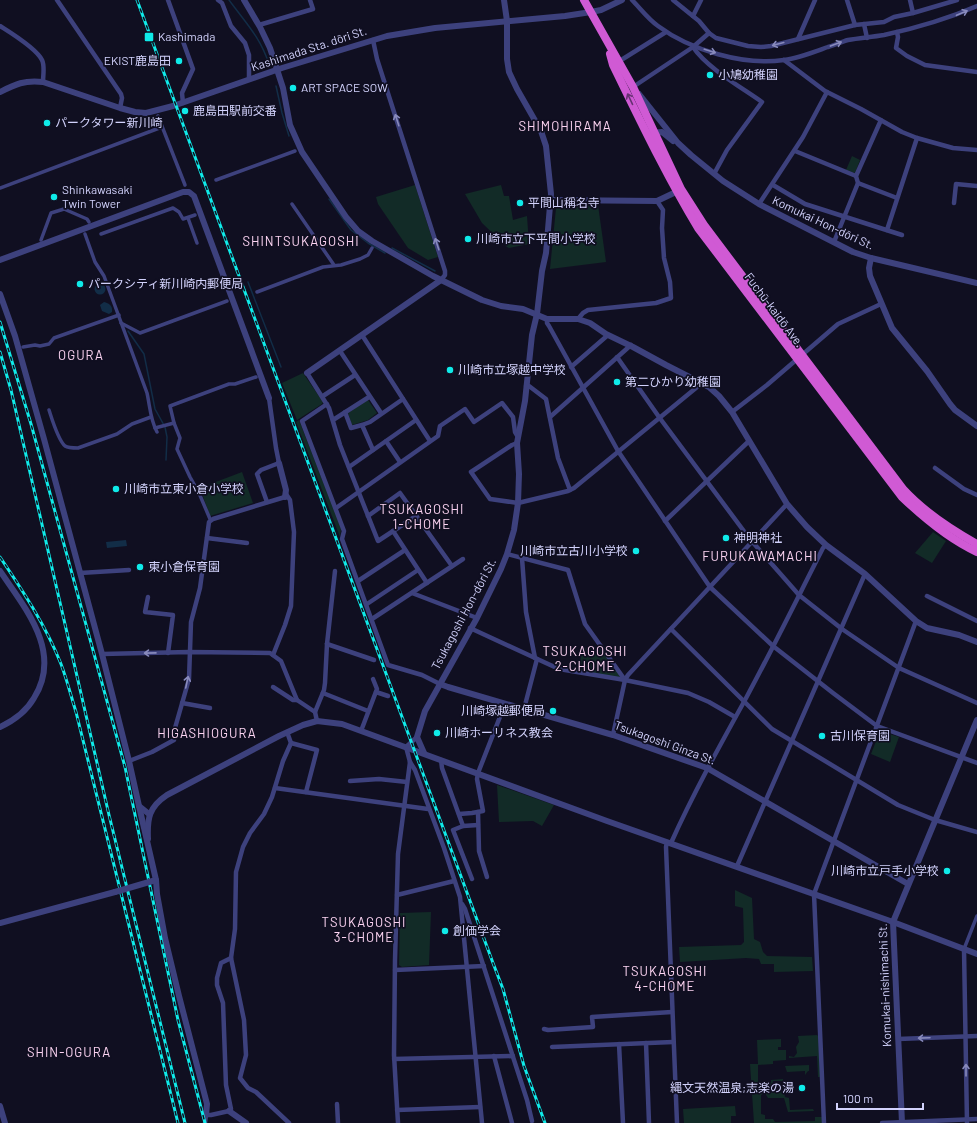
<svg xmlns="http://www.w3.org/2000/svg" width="977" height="1123" viewBox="0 0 977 1123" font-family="Barlow,'Noto Sans JP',sans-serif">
<rect width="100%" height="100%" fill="#100f21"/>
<!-- green -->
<g fill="#122b27">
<path d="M852,156L860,160L855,173L846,170Z"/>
<path d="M415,185L438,257L428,260L408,248L378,204L376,197Z"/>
<path d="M501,185L504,196H509L513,220L527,216L529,244L509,248L507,247L482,223L465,194Z"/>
<path d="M560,205H598L606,262L550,269L556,208Z"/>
<path d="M303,373L323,402L322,404L297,420L282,383Z"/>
<path d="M368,400L377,413L368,420L352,425L348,413Z"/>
<path d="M299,420L341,528L340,537L296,422Z"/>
<path d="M242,472L253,503L210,516L200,488Z"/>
<path d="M933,532L946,541L932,563L915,553Z"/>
<path d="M583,648L601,650L622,678L578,670Z"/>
<path d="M880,731L899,737L890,762L871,754Z"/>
<path d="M497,785L554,805L542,826L533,821L499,822Z"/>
<path d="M735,890L752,898L754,939L760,942L763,952L767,956L812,957L813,971L774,972V964H761L759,959L746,958L680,962L679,947L741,945L744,942L743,908L735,906Z"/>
<path d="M431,912L429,965L402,967L399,965L400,913Z"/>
<path d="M817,1035L819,1037L821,1077H818L817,1056L789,1058V1056L794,1057L797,1053L796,1047L799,1042L798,1036Z"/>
<path d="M781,1039V1047H778V1050H786V1060L773,1061V1064L758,1065V1082H771V1080L783,1079V1081H773V1091H784L785,1097L789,1098L790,1110L813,1109L814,1111L788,1112L784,1098H768L765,1093L761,1095V1114L765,1115V1119H773L775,1122L815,1121V1117H822V1123H754L750,1064H758L757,1040Z"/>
<path d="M809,1065V1071H808L805,1075V1071L787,1072L785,1066Z"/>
<path d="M735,1106L736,1116H731V1123H684L683,1109Z"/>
</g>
<!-- water -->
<g fill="#122d47">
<circle cx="100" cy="289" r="5.5"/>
<path d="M104,302C109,303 113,306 112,312L109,314L102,311L100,305Z"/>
<path d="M126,540L127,546L107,548L106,542Z"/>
</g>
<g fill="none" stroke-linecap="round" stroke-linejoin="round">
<!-- stream -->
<g stroke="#122d47" stroke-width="1.5">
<path d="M229,0C246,23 260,37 269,64"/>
<path d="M276,86L282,113L289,136"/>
<path d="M329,199L351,230L368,243L385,253"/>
<path d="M392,248L435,271"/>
<path d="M248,282L281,367"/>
<path d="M128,331L144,354L155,409L165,427L167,437L166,460"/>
</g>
<!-- pedestrian -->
<g stroke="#3d417d" stroke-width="3.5">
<path d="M158,116L185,185"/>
<path d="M216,180L295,151"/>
<path d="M0,188L162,127"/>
<path d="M292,204L334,265"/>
<path d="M188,218L197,243"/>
<path d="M85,234L95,262L104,276L147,393C150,406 150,419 157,432"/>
<path d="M101,234L173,208L179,212L183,219L195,215"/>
<path d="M41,240L51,213L64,209L87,219L89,222"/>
<path d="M257,292L323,267L341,265L360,259L368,255L372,248"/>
<path d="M121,323L140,333L227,301"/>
<path d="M23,347L35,345L40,346L49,344L54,338L119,315"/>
<path d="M49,410C52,419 58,440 65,446C68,448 74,448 78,448L117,434L132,424L151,417"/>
<path d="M155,428L174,423"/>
<path d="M210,519L199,493L190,477L177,449L180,438L174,423L170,406L229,384H235L256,377"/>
<path d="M964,949L977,916"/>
</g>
<!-- minor -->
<g stroke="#3d417d" stroke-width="4.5">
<path d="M57,0L121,94L122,98L120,108"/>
<path d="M168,0L193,69L182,93L183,103"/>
<path d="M218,0L222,3L231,26L245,43L249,55V79"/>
<path d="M632,0C640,8 648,19 658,26C690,50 744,66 784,60C799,58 814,52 828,47C835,45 841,42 848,40C860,38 872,37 884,35C916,28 947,19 977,6"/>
<path d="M673,0L699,21L709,33L716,38L748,46L761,47L771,46L855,25L884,22L894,17L913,13L957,0"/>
<path d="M847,0L855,25"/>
<path d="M910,0L913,13"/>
<path d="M693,16L701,0"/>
<path d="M864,24L867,38"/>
<path d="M259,25L313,9L310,0"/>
<path d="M0,26C11,33 36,48 42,60C45,66 43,75 43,82"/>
<path d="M897,32L898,37L896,48L907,56L925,65L977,72"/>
<path d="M798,39L815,0"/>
<path d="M373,40L377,59L445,271V275L441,280"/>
<path d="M693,47C707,68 741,87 762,102L727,150L714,174"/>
<path d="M784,60L825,91L861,109L902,132L917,138L953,148L977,150"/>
<path d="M618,62L666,32"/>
<path d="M633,87L693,47L709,33"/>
<path d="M795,151L856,176"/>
<path d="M858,183L897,198"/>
<path d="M773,185L805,204L902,235"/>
<path d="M954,203L956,184L977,186"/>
<path d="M759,204L803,137L827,92"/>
<path d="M887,230L917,138"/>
<path d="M834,242L858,183L856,176L881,120"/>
<path d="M547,319V323L549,326L618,451L710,587L773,646L833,693L877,726L977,763"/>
<path d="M578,319L583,313L588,310L656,303L671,298L670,282L664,258L662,228L663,210L657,201"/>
<path d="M362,335L430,441"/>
<path d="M340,351L381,413"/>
<path d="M617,357L659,417L749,538L799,595L842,629L899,668L977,703"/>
<path d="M571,367L608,335"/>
<path d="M307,373L329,408L340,445L378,541L416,516"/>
<path d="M526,386H529L546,399L558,458L570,490"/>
<path d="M323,396L355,375"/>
<path d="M327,404L302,421L344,531L342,539L388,665L422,675L440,684"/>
<path d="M345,412L351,428L362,425"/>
<path d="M732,412L767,385L838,324L881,304"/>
<path d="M550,417L631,345"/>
<path d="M333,420L369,397"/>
<path d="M386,441L400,462"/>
<path d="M517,443L512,445L471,472L490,499L518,503L568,491L574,488L702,383"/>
<path d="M373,450L362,425L370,422L403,399"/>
<path d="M349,467L416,420"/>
<path d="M935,468L964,489L977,495"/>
<path d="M267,502L257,474L261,470L279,463L276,448L269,398"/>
<path d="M336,508L438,436L440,426L465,409L474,422L502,403L513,417L515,432L518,437"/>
<path d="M368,516L400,493L452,566"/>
<path d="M665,521L749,441"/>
<path d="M393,531L427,583"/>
<path d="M207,538L247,543"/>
<path d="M507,554L568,570L585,624L625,680L688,693L709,702L735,717"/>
<path d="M522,558L526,612L535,658"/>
<path d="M80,573L129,570"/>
<path d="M358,581L405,550"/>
<path d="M412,593L477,618"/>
<path d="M927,596L977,621"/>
<path d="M148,597L145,612L173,615L168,653"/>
<path d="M367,604L418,570"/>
<path d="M372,619L463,559"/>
<path d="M470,628L559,669L625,680"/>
<path d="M671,629L772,729L898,805L935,820L977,832"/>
<path d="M327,644L374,660"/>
<path d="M102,654L189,652L270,653L281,661L297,700L315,712"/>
<path d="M273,655L285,625L291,606L294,532L290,500L286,494"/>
<path d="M273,687L293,700H297"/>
<path d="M376,692L388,696"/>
<path d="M323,693L368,711"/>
<path d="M182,703L210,708"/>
<path d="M524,709L537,659"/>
<path d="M317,721L315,712L324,690L325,683L327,644L335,571"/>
<path d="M361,731L377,689L373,679"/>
<path d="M287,732L291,743L283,761L272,797L264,814L250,833L243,847L236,872L235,929L231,958L244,1020L246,1055L240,1078L248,1088L256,1092L289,1123"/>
<path d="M613,735L625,680L628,675L787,504"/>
<path d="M291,743L317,750L306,792"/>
<path d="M441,760L442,768L463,826L453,830L472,879"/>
<path d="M129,761L152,752L174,740L175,728L189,679L191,622L200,588L209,522L213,519L285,497"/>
<path d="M410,762L415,770L444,848L460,897L482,1123"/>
<path d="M350,781L379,779L407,782"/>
<path d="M275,788L428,809"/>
<path d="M478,812L479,851L487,877"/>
<path d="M459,814L472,813L483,811L477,779L478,773L505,704"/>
<path d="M463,826L478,825"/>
<path d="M667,842L666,847L677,1123"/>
<path d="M671,843C693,794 719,747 745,700C772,650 797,599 823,548L826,545"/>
<path d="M737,866L865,574"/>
<path d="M397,895L454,881"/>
<path d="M462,904L465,909L527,1100L532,1121"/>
<path d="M964,949L967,1123"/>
<path d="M395,970L484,966"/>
<path d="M544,1029L548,1030L593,1027L592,1017L672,1012"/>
<path d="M898,1039L977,1036"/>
<path d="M646,1043L649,1123"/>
<path d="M619,1044L623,1123"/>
<path d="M552,1047L673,1042"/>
<path d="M494,1056L512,1123"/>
<path d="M394,1059L513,1056"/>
<path d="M337,1104L338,1123"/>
<path d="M397,1110L480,1107"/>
<path d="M205,1123L206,1115H211L229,1111L231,1109L226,1085L223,1003L217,985V978L221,963L231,958"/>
<path d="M398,1123L394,1055L395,960L398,854L410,762L406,747L417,737"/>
<path d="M824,1123L814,894L916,621"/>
<path d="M882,1123L977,1119"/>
</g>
<!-- tertiary -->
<g stroke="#3d417d" stroke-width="6">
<path d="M244,0L260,27L270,48L283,88L290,125L302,152L346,217L358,231L372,241L433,276L482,300L501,306L523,309L547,319H578L590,323L606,334L633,347L666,365L709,387L719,396L732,412L787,504L807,527L826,545L865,574L916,621L927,628L959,635L977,642"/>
<path d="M0,92C16,84 24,80 43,82L120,108L135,112L146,113L173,106L282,68L387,36L435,28L565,16L591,12L601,10L622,0"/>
<path d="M639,94L678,143L691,155L723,181L759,204L853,252L871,258L977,283"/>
<path d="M651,133L662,132L673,141"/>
<path d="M551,200L657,201L676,192"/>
<path d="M871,258L869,268L870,276L892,328L927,371L950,404L955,410L977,426"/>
<path d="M0,260L183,192H189L194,196L269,398"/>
<path d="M0,294L15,336L44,439L102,654L129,761L139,806L149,814"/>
<path d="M307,373L441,280"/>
<path d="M279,463L286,490L285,497"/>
<path d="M0,571C25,608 63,652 34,698C26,712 15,720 0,727"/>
<path d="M440,684L448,687L613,735L707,768L908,884"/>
<path d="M424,753L417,737L425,711L477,618L501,569L507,554L514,530L518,503L519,474L517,443L525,401L532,335L537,314L542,271L546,253L551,194L546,146L541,131L517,89L509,72L507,59V21L504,0"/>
<path d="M139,806L156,880L157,894L165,938L179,996L207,1104L206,1115"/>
<path d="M148,839C147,818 149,807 167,795L279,736L303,725L317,721L342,724L607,821L893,922L977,954"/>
<path d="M0,923L115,892"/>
<path d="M0,1106L5,1123"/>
<path d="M229,1111L246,1123"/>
<path d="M902,1123L893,922L977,720"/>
</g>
<!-- trunk -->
<g stroke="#d05ad4" stroke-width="8">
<path d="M584,0L633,87L681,189L704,225L903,489C924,512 950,529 977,544"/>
<path d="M610,54L613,65C640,120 666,175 698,228L902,497C924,518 949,539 977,552"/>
</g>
<defs>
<g id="rail">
<path d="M137,0L493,963L503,989L524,1066L545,1123"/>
<path d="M0,322L31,424L125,767L178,1020L205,1123"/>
<path d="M0,352L11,390L109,815L185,1123"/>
<path d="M0,557C23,591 46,626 61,664C67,680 71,696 76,712L178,1123"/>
</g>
</defs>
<!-- rail casing -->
<use href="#rail" stroke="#0febe9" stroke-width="3"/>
<!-- rail -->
<use href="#rail" stroke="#100f21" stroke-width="1.5" stroke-dasharray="4.5" stroke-linecap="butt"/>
<!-- tertiary-bridge -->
<path stroke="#3d417d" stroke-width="6" d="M115,892L156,880"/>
</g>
<!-- one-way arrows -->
<defs><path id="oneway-shaft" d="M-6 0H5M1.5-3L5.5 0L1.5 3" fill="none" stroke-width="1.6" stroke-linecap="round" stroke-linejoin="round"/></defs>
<g stroke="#888abc">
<use href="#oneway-shaft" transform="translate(962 13) rotate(-23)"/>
<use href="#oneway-shaft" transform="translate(778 44) rotate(165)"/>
<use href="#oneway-shaft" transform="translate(836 44) rotate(-20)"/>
<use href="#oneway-shaft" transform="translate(710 51) rotate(18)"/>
<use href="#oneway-shaft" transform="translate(397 120) rotate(-108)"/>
<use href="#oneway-shaft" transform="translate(437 244) rotate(-108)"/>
<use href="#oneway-shaft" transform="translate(150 653) rotate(179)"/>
<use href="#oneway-shaft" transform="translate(187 682) rotate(-78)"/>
<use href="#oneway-shaft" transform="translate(924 1038) rotate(178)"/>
<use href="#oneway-shaft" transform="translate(966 1070) rotate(-90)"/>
</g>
<use stroke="#663172" href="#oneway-shaft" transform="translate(630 99) rotate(-115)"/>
<!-- markers -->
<g fill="#0febe9" stroke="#100f21" stroke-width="1.5">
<rect x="144" y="32" width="10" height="10" rx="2"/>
<circle cx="179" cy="61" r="4"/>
<circle cx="710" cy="75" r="4"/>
<circle cx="293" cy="88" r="4"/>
<circle cx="185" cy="111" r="4"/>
<circle cx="47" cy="123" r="4"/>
<circle cx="54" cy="197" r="4"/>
<circle cx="520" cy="203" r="4"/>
<circle cx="468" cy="239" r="4"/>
<circle cx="80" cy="284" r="4"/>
<circle cx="450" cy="370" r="4"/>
<circle cx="617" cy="382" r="4"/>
<circle cx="116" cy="489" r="4"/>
<circle cx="726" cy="538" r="4"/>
<circle cx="636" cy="551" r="4"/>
<circle cx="140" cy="567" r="4"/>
<circle cx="553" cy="711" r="4"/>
<circle cx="437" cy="733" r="4"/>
<circle cx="822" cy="736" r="4"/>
<circle cx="947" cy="871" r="4"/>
<circle cx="445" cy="931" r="4"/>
<circle cx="802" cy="1088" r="4"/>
</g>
<g text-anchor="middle" stroke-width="3.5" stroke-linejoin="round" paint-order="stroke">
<!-- poi labels -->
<g font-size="12" fill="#d2d2fc" stroke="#100f21" text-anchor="start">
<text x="158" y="41">Kashimada</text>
<text x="171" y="65" text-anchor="end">EKIST鹿島田</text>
<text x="718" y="79">小鳩幼稚園</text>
<text x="301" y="92">ART SPACE SOW</text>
<text x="193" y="115">鹿島田駅前交番</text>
<text x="55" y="127">パークタワー新川崎</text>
<text x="62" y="194">Shinkawasaki<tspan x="62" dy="14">Twin Tower</tspan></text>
<text x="528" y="207">平間山稱名寺</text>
<text x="476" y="243">川崎市立下平間小学校</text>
<text x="88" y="288">パークシティ新川崎内郵便局</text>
<text x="458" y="374">川崎市立塚越中学校</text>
<text x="625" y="386">第二ひかり幼稚園</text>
<text x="124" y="493">川崎市立東小倉小学校</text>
<text x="734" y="542">神明神社</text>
<text x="628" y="555" text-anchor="end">川崎市立古川小学校</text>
<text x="148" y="571">東小倉保育園</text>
<text x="545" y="715" text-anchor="end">川崎塚越郵便局</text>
<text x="445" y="737">川崎ホーリネス教会</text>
<text x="830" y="740">古川保育園</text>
<text x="939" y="875" text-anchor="end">川崎市立戸手小学校</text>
<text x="453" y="935">創価学会</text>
<text x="794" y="1092" text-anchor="end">縄文天然温泉;志楽の湯</text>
</g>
<!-- street labels -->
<g font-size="12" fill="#d2d2fc" stroke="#100f21">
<text transform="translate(309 49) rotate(-18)" y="4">Kashimada Sta. dōri St.</text>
<text transform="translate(823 223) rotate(25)" y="4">Komukai Hon-dōri St.</text>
<text transform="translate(774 310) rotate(53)" y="4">Fuchū-kaidō Ave.</text>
<text transform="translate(464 614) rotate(-62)" y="4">Tsukagoshi Hon-dōri St.</text>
<text transform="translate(665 743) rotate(20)" y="4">Tsukagoshi Ginza St.</text>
<text transform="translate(885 985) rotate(-92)" y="4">Komukai-nishimachi St.</text>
</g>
<!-- neighbourhood labels -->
<g font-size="13" letter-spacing="1" fill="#fcd4f2" stroke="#100f21">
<text x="565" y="131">SHIMOHIRAMA</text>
<text x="301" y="246">SHINTSUKAGOSHI</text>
<text x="81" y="360">OGURA</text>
<text x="422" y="514">TSUKAGOSHI<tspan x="422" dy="15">1-CHOME</tspan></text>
<text x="760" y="561">FURUKAWAMACHI</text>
<text x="585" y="656">TSUKAGOSHI<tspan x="585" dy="15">2-CHOME</tspan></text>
<text x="207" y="738">HIGASHIOGURA</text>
<text x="364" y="927">TSUKAGOSHI<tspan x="364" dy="15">3-CHOME</tspan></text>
<text x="665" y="976">TSUKAGOSHI<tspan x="665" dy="15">4-CHOME</tspan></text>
<text x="69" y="1057">SHIN-OGURA</text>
</g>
</g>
<!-- scale -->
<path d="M837 1103v6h86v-6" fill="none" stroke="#d2d2fc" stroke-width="2"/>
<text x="843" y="1103" font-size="12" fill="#d2d2fc" stroke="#100f21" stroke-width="3" paint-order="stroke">100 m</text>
</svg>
